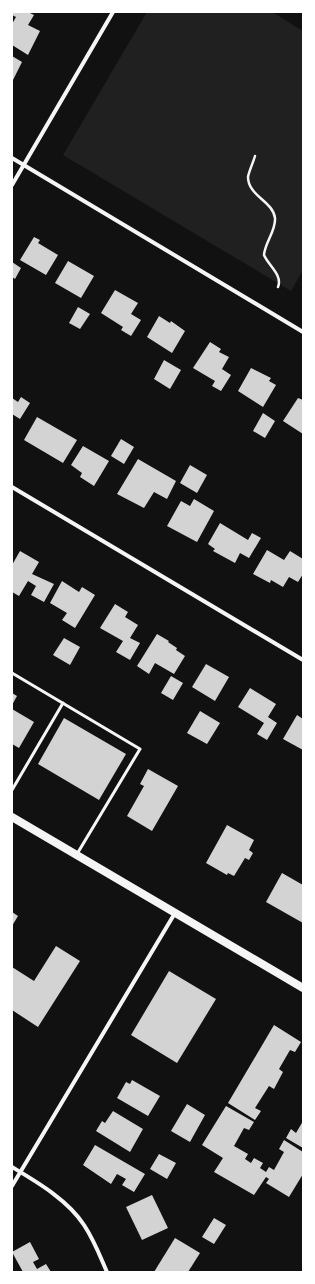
<svg xmlns="http://www.w3.org/2000/svg" width="315" height="1284" viewBox="0 0 315 1284" font-family="'Fira Sans',sans-serif">
<rect width="100%" height="100%" fill="#111"/>
<!-- green -->
<path fill="#202020" d="M147,12H272L303,31V270L291,291L63,155Z"/>
<!-- building -->
<g fill="#d3d3d3">
<path d="M13,12H28L34,15L28,25L40,31L28,55L12,45V24L16,17L12,15Z"/>
<path d="M12,56L22,62L12,82Z"/>
<path d="M34,237L40,240L38,243L58,255L46,275L20,260Z"/>
<path d="M68,261L94,276L81,298L55,283Z"/>
<path d="M12,262L21,268L15,279L12,277Z"/>
<path d="M115,290L138,303L131,314L141,320L131,336L121,330L123,327L101,313Z"/>
<path d="M78,307L90,314L80,329L69,323Z"/>
<path d="M159,316L170,323L171,321L185,331L172,353L147,337Z"/>
<path d="M210,342L221,349L219,352L229,357L222,369L231,375L221,391L212,386L215,381L193,368Z"/>
<path d="M164,360L181,370L170,389L154,379Z"/>
<path d="M251,368L271,378L269,381L276,385L263,407L238,391Z"/>
<path d="M21,397L30,403L20,419L12,414V398L18,402Z"/>
<path d="M298,398L303,400V434L283,421Z"/>
<path d="M263,413L275,421L265,438L253,431Z"/>
<path d="M37,417L77,440L63,463L24,440Z"/>
<path d="M121,439L134,447L124,464L111,456Z"/>
<path d="M83,446L109,461L94,486L80,477L82,473L71,465Z"/>
<path d="M138,459L176,481L167,499L154,492L144,508L117,494Z"/>
<path d="M190,465L207,475L197,493L180,483Z"/>
<path d="M194,499L214,511L197,542L167,526L181,501L190,506Z"/>
<path d="M220,523L248,540L252,533L261,538L249,558L240,553L235,563L213,551L215,549L208,544Z"/>
<path d="M267,550L284,560L290,551L303,559V574L298,582L289,577L283,587L271,580L270,583L253,574Z"/>
<path d="M20,551L39,562L32,574L54,584L44,602L31,595L36,586L28,581L19,596L12,592V565Z"/>
<path d="M62,581L79,592L82,587L95,595L75,628L62,620L67,613L50,603Z"/>
<path d="M115,604L128,612L125,617L138,625L130,638L140,643L130,660L116,652L123,641L100,628Z"/>
<path d="M157,634L169,641L168,642L177,648L176,650L185,656L174,674L155,663L149,674L137,666Z"/>
<path d="M64,638L80,647L70,665L53,655Z"/>
<path d="M206,664L229,677L215,701L192,687Z"/>
<path d="M171,676L183,683L173,700L161,693Z"/>
<path d="M250,688L276,704L268,717L277,723L267,740L257,734L264,723L238,707Z"/>
<path d="M12,693L17,696L12,705Z"/>
<path d="M12,709L34,722L19,748L12,744Z"/>
<path d="M200,711L220,723L207,744L187,733Z"/>
<path d="M297,715L303,719V750L283,739Z"/>
<path d="M64,718L126,754L99,800L38,764Z"/>
<path d="M148,769L178,786L152,831L127,816L144,786L140,784Z"/>
<path d="M227,825L254,840L249,850L253,853L249,860L245,858L234,876L228,873L227,875L206,863Z"/>
<path d="M282,873L303,885V923L266,902Z"/>
<path d="M12,912L18,916L12,926Z"/>
<path d="M56,946L80,961L38,1027L12,1010V967L34,981Z"/>
<path d="M169,971L216,999L177,1063L131,1035Z"/>
<path d="M274,1025L301,1042L295,1052L290,1050L279,1069L283,1072L274,1089L269,1086L255,1108L261,1111L255,1120L228,1103Z"/>
<path d="M132,1080L160,1096L148,1116L117,1098L126,1082L130,1084Z"/>
<path d="M187,1104L205,1115L190,1142L171,1131Z"/>
<path d="M226,1106L254,1122L249,1130L244,1128L234,1146L248,1154L245,1159L251,1163L254,1158L263,1163L260,1168L266,1172L269,1167L274,1170L284,1152L279,1149L284,1140L303,1152V1174L289,1197L266,1183L269,1179L266,1177L254,1195L214,1172L223,1158L202,1145Z"/>
<path d="M113,1111L143,1129L130,1152L96,1131L102,1121L105,1123Z"/>
<path d="M303,1121V1148L286,1138L291,1129L296,1133Z"/>
<path d="M95,1145L145,1174L134,1192L122,1185L126,1179L117,1174L111,1184L83,1165Z"/>
<path d="M159,1154L176,1163L167,1179L150,1169Z"/>
<path d="M152,1195L168,1228L142,1240L126,1207Z"/>
<path d="M214,1218L226,1225L214,1244L202,1237Z"/>
<path d="M175,1238L200,1253L188,1272H154Z"/>
<path d="M30,1242L39,1259L33,1262L37,1269L46,1264L51,1272H23L12,1252Z"/>
</g>
<g fill="none" stroke-linecap="round" stroke-linejoin="round">
<!-- path -->
<path stroke="#f5f5f5" stroke-width="2.5" d="M255,156C253,163 249,171 248,177C248,196 273,201 275,218C276,231 265,242 264,255C268,265 283,275 278,287"/>
<!-- service -->
<g stroke="#f5f5f5" stroke-width="3">
<path d="M12,673L140,749L77,854"/>
<path d="M12,790L63,703"/>
</g>
<!-- minor -->
<g stroke="#f5f5f5" stroke-width="4">
<path d="M12,158L303,332"/>
<path d="M12,185L113,12"/>
<path d="M12,487L303,660"/>
<path d="M12,1167C37,1182 68,1200 84,1225C94,1240 100,1256 107,1272"/>
<path d="M12,1186L175,913"/>
</g>
<!-- secondary -->
<path stroke="#f5f5f5" stroke-width="8" d="M12,817L303,988"/>
</g>
<!-- border -->
<rect width="315" height="1284" fill="none" stroke="#ffffff" stroke-width="26"/>
</svg>
